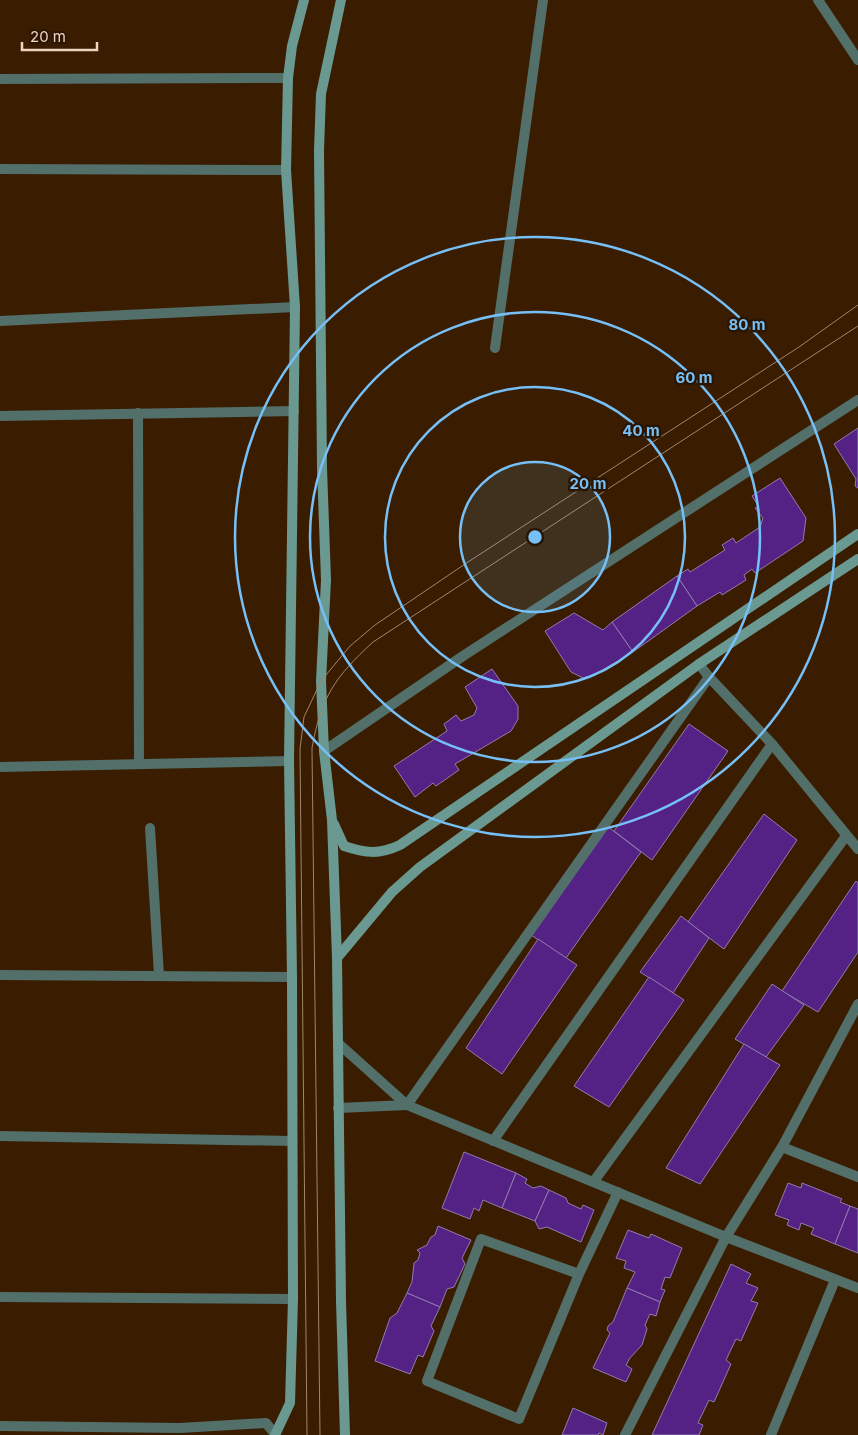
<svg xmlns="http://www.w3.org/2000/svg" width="858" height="1435" viewBox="0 0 858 1435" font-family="Inter,sans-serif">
<rect width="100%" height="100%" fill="#3a1d00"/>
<!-- building -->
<g fill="#532284" stroke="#907caf">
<path d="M858,428V488L855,486L856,479L834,444Z"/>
<path d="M780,478L806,518L803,541L755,573L752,569L744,575L746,580L722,595L720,592L697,606L677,576L688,569L690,572L725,550L722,545L733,538L736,543L760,527L763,518L755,508L759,507L752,496Z"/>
<path d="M677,576L697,606L633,652L612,622Z"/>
<path d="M574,613L603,630L612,622L633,652L594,675L583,678L571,672L545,631Z"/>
<path d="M492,669L518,706V719L511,731L455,764L459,770L436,786L433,783L415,797L394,766L447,731L444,724L456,715L461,721L474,715L477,708L465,687Z"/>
<path d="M689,724L728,751L652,860L614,831Z"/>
<path d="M764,814L797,840L724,949L688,922Z"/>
<path d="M607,826L641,852L566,958L531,935Z"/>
<path d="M856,881L858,883V952L818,1012L782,991Z"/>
<path d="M681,916L709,938L673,993L640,972Z"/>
<path d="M538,939L577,965L502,1074L466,1048Z"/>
<path d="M649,977L684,1000L609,1107L574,1086Z"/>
<path d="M772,984L804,1005L766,1057L735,1039Z"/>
<path d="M744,1044L780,1065L700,1184L666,1168Z"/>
<path d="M464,1152L516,1173L502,1208L483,1200L479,1211L474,1208L470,1219L442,1208Z"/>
<path d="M516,1173L527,1179L525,1183L533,1188L541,1186L549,1190L535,1221L502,1208Z"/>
<path d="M788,1183L801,1188L802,1183L842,1199L840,1202L850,1206L835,1244L811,1234L814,1228L801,1223L799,1230L787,1225L789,1220L775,1215Z"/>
<path d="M549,1190L566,1198L568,1203L581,1209L583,1205L594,1210L581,1242L547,1227L539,1229L535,1221Z"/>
<path d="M850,1206L858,1209V1253L835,1244Z"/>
<path d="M438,1226L471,1240L462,1258L465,1264L454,1287L447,1289L440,1307L407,1293L412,1282L414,1263L418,1260L420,1253L417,1250L427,1245L431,1237L435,1235Z"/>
<path d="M628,1230L649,1238L651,1234L682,1248L670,1278L665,1277L661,1289L665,1290L660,1302L627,1288L635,1272L624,1268L626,1261L616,1258Z"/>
<path d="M731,1264L751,1274L746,1283L758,1288L751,1301L758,1303L741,1341L736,1339L726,1360L731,1364L714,1402L709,1400L698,1423L703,1425L699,1435H652Z"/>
<path d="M627,1288L660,1302L656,1316L650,1314L645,1325L647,1329L642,1345L630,1358L626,1365L632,1369L626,1382L593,1368L610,1333L607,1330L608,1326L613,1322Z"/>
<path d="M407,1293L440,1307L431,1326L434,1331L423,1357L418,1355L410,1374L375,1361L390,1318L397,1313Z"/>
<path d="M573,1408L607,1423L603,1435L599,1433L598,1435H562Z"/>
</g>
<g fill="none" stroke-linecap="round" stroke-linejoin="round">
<!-- lane -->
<g stroke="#526f6a" stroke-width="10">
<path d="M818,0L858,60"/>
<path d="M495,348L543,0"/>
</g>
<!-- street -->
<g stroke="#526f6a" stroke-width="10">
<path d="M0,79L288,78"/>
<path d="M0,169L286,170"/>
<path d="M0,321L295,307"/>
<path d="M138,413L139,764"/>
<path d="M0,416L294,411"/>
<path d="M699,664L709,677L772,744L858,849"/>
<path d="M324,751L463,656L858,400"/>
<path d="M0,767L289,761"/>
<path d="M150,828L159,975"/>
<path d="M0,975L292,977"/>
<path d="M339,1044L407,1105L726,1237L858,1288"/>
<path d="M407,1105L709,677"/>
<path d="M338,1108L407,1105"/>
<path d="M0,1136L291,1141"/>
<path d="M493,1141L772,744"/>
<path d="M782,1147L858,1177"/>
<path d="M594,1181L846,836"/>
<path d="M579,1274L481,1239L427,1381L519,1419L579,1274L618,1192"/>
<path d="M0,1297L293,1299"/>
<path d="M0,1426L180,1428L266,1423L275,1434"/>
<path d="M625,1435L726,1237L782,1147L858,1004"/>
<path d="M771,1435L835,1280"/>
</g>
<!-- secondary -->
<g stroke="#699991" stroke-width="10">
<path d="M341,0L321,94L319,150L322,468L326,580L321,681L324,751L332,820L337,958L341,1301L345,1435"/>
<path d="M334,824L344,846C365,853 379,855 400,845L858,534"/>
<path d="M337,958L392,892L420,867L699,664L858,559"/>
<path d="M275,1435L290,1403L293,1299L292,977L289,761L295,307L286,170L288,78L292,46L304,0"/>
</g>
<!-- tram -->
<g stroke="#a0866d" stroke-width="1">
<path d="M307,1435L300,749L304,717L321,681L350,646L375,625L468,562L799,347L858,305"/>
<path d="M320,1435L312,748C321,697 335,677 373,642L858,326"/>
</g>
</g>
<!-- distance rings -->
<circle cx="535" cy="537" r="75" fill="#76c0f7" fill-opacity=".12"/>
<g fill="none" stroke="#76c0f7" stroke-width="2.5">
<circle cx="535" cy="537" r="75"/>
<circle cx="535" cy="537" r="150"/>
<circle cx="535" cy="537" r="225"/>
<circle cx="535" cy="537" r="300"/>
</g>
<circle cx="535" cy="537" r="8" fill="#76c0f7" stroke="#2b1603" stroke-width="2.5"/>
<g font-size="15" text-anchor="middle" font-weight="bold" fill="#76c0f7" stroke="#2b1603" stroke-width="5" stroke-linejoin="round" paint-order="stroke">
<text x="747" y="330">80 m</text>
<text x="694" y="383">60 m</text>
<text x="641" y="436">40 m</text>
<text x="588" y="489">20 m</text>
</g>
<!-- scale -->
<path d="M22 42v8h75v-8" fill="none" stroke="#edd5c0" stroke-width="2.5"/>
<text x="30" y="42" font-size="15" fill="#edd5c0" stroke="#2b1603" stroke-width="4" paint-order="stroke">20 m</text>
</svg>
